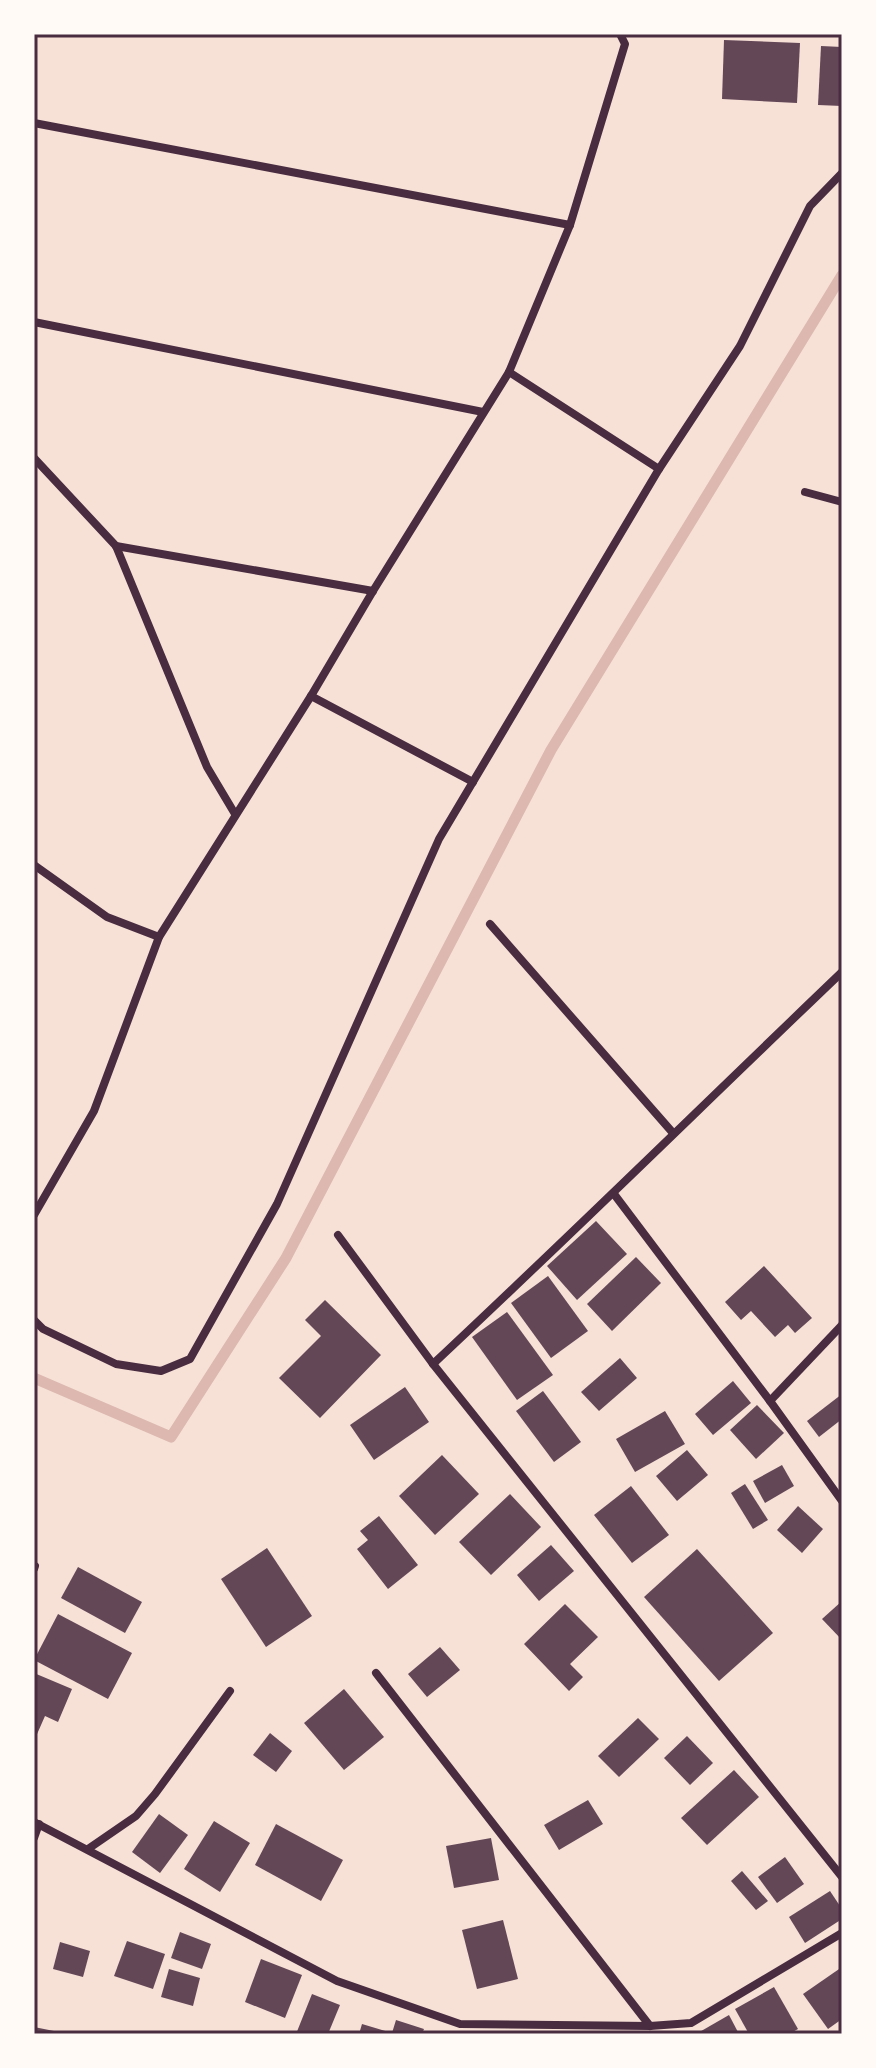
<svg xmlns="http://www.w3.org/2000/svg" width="876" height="2068" viewBox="0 0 876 2068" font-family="'Crimson Pro',serif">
<rect width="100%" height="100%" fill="#f7e1d7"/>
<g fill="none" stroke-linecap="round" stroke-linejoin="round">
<!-- stream -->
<path stroke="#dcb8b0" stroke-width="11" d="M34,1378L171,1437L286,1258L551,750L842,275"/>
</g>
<!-- building -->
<g fill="#644757">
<path d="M724,40L800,43L797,103L722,99Z"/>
<path d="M821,46L842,47V106L818,105Z"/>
<path d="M596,1221L627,1254L577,1300L547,1266Z"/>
<path d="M636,1257L661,1283L612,1331L587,1304Z"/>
<path d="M764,1266L812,1318L795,1333L788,1325L775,1337L751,1311L741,1320L725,1302Z"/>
<path d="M548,1276L588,1331L551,1358L511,1303Z"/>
<path d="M325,1300L381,1355L320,1418L279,1378L321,1336L305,1320Z"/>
<path d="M507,1312L553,1375L517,1400L472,1337Z"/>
<path d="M620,1358L637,1378L599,1411L581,1392Z"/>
<path d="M733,1381L751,1403L713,1435L695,1414Z"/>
<path d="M405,1387L429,1422L374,1460L350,1425Z"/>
<path d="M543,1391L581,1442L554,1462L516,1411Z"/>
<path d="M842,1394V1419L819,1437L807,1421Z"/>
<path d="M757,1405L784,1433L756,1459L730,1430Z"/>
<path d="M665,1411L685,1444L635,1472L616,1439Z"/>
<path d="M687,1450L708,1475L677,1501L656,1476Z"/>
<path d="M442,1455L479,1494L435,1535L399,1496Z"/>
<path d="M782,1465L794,1486L765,1503L753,1481Z"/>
<path d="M745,1484L768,1520L753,1529L731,1493Z"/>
<path d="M631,1486L669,1535L632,1563L594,1515Z"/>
<path d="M510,1494L541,1527L491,1575L459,1542Z"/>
<path d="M798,1506L823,1529L802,1553L777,1530Z"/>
<path d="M379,1516L418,1565L388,1589L357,1549L368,1540L360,1531Z"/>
<path d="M551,1545L574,1571L539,1601L517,1575Z"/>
<path d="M267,1548L312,1616L266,1647L221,1579Z"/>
<path d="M697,1549L773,1633L719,1681L644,1597Z"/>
<path d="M78,1567L142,1602L125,1633L61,1598Z"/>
<path d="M842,1601V1640L822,1619Z"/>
<path d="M565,1604L598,1637L570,1664L583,1677L569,1691L524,1644Z"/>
<path d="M58,1614L132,1653L108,1699L34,1660Z"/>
<path d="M440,1647L460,1670L427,1697L408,1674Z"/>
<path d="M34,1673L72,1689L58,1722L45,1716L34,1741Z"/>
<path d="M344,1689L384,1737L344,1770L304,1723Z"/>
<path d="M638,1718L659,1739L619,1777L598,1756Z"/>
<path d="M270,1733L292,1751L276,1772L253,1755Z"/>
<path d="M687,1736L713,1763L690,1785L664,1758Z"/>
<path d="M734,1770L759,1797L707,1845L681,1818Z"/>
<path d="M588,1800L603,1824L559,1850L544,1825Z"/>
<path d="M159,1814L188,1835L160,1873L132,1852Z"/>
<path d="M214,1821L250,1843L220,1892L184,1869Z"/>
<path d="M276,1824L343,1860L321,1901L255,1865Z"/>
<path d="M491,1838L499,1880L454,1888L446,1846Z"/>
<path d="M785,1857L804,1884L777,1903L758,1877Z"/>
<path d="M742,1871L768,1901L756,1910L731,1881Z"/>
<path d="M830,1891L842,1909V1919L805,1943L789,1917Z"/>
<path d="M503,1920L518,1979L477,1989L462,1930Z"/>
<path d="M180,1932L211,1944L202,1969L171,1958Z"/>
<path d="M127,1941L165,1954L153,1989L114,1976Z"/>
<path d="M60,1942L90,1951L83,1977L53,1969Z"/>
<path d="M261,1959L302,1975L285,2018L245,2002Z"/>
<path d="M842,1967V2019L828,2029L803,1994Z"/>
<path d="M169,1969L200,1978L193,2006L161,1997Z"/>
<path d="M774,1987L798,2029L789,2034H749L735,2009Z"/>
<path d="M312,1994L340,2005L328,2034H296Z"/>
<path d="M729,2015L739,2034H696Z"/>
<path d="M396,2020L424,2029L422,2034H359L362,2024L392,2033Z"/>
<path d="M34,2027L64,2033V2034H34Z"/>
</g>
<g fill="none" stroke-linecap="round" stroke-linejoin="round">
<!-- minor -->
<g stroke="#4a2c40" stroke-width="8">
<path d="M34,123L570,225"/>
<path d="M34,322L483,412"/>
<path d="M509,372L659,469"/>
<path d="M34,458L116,546L207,767L235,814"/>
<path d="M805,492L842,502"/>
<path d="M116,546L373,591"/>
<path d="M311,696L473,782"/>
<path d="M34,865L107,917L159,937"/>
<path d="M490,924L673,1133"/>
<path d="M614,1194L770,1401L842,1501"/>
<path d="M34,1215L94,1111L159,937L311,696L373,591L509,372L570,225L625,44L620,34"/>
<path d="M338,1235L433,1364L842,1877"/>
<path d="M34,1320L43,1329L116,1364L161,1371L190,1359L277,1204L439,839L659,469L740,346L810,206L842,173"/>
<path d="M433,1364C571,1235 705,1103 842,972"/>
<path d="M770,1401L842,1325"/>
<path d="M34,1569L35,1566"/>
<path d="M376,1673L650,2026"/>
<path d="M34,1822L337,1981L460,2024L650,2026L691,2023L842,1933"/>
<path d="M34,1838L39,1824"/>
<path d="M88,1849L136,1816L155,1794L230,1691"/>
</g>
</g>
<!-- border -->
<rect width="876" height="2068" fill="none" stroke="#fffaf5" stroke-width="72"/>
<rect x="36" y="36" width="804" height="1996" fill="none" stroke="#4a2c40" stroke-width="3"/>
</svg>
